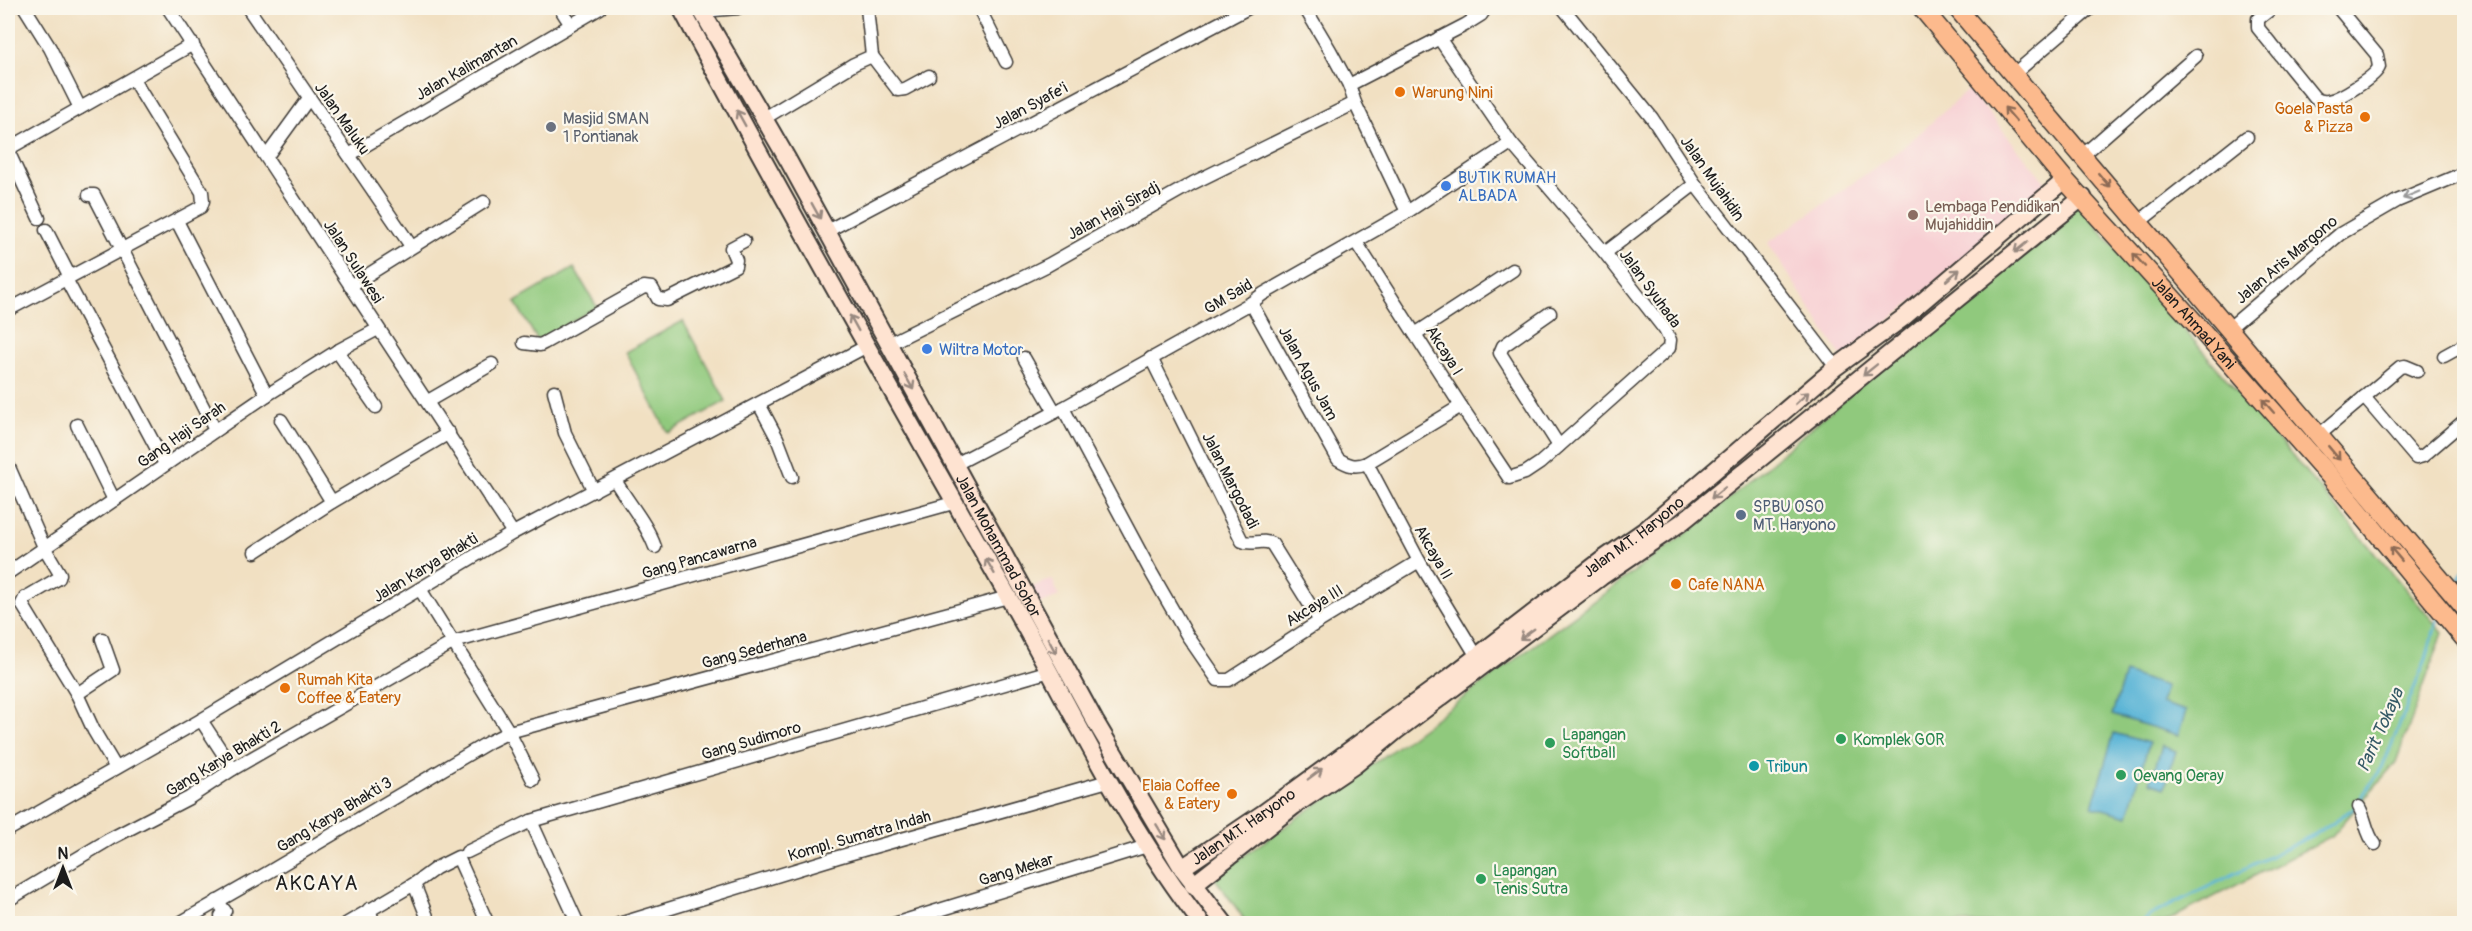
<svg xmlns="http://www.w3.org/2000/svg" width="2472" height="931" viewBox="0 0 2472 931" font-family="Pangolin,sans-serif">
<rect width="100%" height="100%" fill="#fbf7ec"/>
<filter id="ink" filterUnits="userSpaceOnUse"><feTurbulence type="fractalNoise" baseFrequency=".0167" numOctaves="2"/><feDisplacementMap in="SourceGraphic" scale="12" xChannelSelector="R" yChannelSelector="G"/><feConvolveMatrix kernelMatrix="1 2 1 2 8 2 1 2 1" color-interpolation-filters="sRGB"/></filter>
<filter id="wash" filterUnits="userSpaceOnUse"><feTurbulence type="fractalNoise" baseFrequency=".008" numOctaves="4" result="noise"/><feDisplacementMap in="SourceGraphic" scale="24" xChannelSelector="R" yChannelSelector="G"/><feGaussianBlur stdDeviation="1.35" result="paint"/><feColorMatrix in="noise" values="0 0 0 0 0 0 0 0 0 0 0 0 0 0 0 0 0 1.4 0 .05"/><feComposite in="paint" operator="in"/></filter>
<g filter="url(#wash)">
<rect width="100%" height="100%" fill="#f1e0c2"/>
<!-- built -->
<g fill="#f7cfd3">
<path d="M1969,89L2050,188L1843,359L1768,243L1904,147Z"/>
<path d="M1052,579L1059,596L1031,607L1024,590Z"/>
</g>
<!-- green -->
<g fill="#90c97d" stroke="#56724c" stroke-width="1.5">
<path d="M2075,201L2443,633L2396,762L2332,836L2163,923H1247L1214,877L1379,760L1704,520Z"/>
<path d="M574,268L597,307L538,341L515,302Z"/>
<path d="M683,321L726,401L668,433L625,352Z"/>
</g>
<!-- water -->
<g fill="#58b4d6" stroke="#3a6879" stroke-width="1.5">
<path d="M2125,673L2166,686L2161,703L2186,711L2178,735L2112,715Z"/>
<path d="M2114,733L2149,743L2128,816L2092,806Z"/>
<path d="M2162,746L2176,751L2165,787L2150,782Z"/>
</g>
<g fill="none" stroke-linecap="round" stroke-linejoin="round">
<!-- stream -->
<g stroke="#58b4d6" stroke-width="3">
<path d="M2455,586L2464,570"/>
<path d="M2142,924L2149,916L2317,833L2354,808L2383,766L2426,659L2438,618"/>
</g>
</g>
</g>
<g filter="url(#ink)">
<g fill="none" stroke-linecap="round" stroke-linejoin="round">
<defs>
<g id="street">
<path d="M25,8L50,48L80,108"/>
<path d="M168,8L513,533"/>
<path d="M248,8L411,246"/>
<path d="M560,8L571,25"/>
<path d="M979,8L1006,62"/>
<path d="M1305,8L1330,50L1349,85L1355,103L1407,212"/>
<path d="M1563,8L1652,118L1695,184L1836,367"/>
<path d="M2272,8L2258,19V28L2315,98C2319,101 2323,102 2328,101C2340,99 2375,77 2379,67L2377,55L2338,8"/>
<path d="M702,11L738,8"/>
<path d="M872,56L898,90L905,89L929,76"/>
<path d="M2015,73L2091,8"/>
<path d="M1349,85L1465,25L1481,15L1486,8"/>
<path d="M763,119L854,64L872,56L867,8"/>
<path d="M8,149L193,44"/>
<path d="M8,151L39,218"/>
<path d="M349,155L600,8"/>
<path d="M2083,155L2196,56"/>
<path d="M267,156L309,98"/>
<path d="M89,195H94L215,430"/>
<path d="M177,221L267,395"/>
<path d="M2139,222L2247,137"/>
<path d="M46,230L70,277"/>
<path d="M827,231L1248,8"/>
<path d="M1356,242L1461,406L1509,478L1525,473L1540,463L1669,348L1670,340L1665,330L1605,253L1511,143L1439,38"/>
<path d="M1605,253L1695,184"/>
<path d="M66,279L165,464"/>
<path d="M350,286L484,202"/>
<path d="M1251,303L1338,459C1348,465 1355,468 1367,463L1461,406"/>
<path d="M8,310L201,207L203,201L202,192L133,79"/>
<path d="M1550,313L1503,346L1500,353L1559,446"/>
<path d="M2228,329L2340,234L2397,201L2464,173"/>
<path d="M1415,334L1513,270"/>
<path d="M524,343L540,345L544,343L644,287L652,288L658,299L667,300L735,266L736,260L731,248L744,241"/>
<path d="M888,344L1048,265L1193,183L1355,103"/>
<path d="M337,351L376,407"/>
<path d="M2444,356L2464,345"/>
<path d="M1024,358L1055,412"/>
<path d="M1151,358L1242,541C1252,546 1262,538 1272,544L1320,621"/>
<path d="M554,391L565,433L594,491"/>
<path d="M2364,397L2416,458L2423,456L2464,421"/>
<path d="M428,401L492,364"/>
<path d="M759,404L777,438L792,477"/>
<path d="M1063,408L1152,574L1187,635L1218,680H1229L1320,621L1419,561"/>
<path d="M281,420L332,502"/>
<path d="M77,425L114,500"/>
<path d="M2319,435L2400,367L2405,366L2417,371"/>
<path d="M1367,463L1419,561L1476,655"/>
<path d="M8,465L44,547L60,574L59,578L25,598L22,604L77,694"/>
<path d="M954,465L1063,408L1251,303L1263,294L1407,212L1511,143"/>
<path d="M615,480C628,503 646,522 655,547"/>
<path d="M255,552L332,502L449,433"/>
<path d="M8,573L267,395L337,351L378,329"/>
<path d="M420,589L509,732L533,780"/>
<path d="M102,639L113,670L77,694L94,731L116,768"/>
<path d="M201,720L233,769"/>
<path d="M2359,807C2366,819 2366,834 2375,844"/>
<path d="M531,821L578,924"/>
<path d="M8,830L201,720L513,533L867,346"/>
<path d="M467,852L531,821L1050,671"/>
<path d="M414,884L430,924"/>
<path d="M8,900L110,839L189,798L233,769L454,642L953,503"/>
<path d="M217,901L225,911L221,916L229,924"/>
<path d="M369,909L374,924"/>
<path d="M8,922L9,924"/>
<path d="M178,924L269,872L489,742L509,732L1008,597"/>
<path d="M346,924L414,884L436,868L458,857L488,924"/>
<path d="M619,924L838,857L1108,781"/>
<path d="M894,924L1147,846"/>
</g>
<g id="secondary">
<path d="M681,8C787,207 899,403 1010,600C1072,709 1124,824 1202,924"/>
<path id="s1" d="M700,8L788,160L1095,721L1182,868L1225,924"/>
<path id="s2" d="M1182,868L1262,814L1446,680L1602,560L1645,530L1836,367L1903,318L2065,180"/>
<path d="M1193,885L1294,806L1355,765L1396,731L1601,577L1682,522L2083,197"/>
</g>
<g id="primary">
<path id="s3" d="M1922,8L2065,180L2195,323L2329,475L2464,638"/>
<path d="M1957,8L2464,607"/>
</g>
</defs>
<!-- street casing -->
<use href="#street" stroke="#3c3935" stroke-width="15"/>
<!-- secondary casing -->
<use href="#secondary" stroke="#3c3935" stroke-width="20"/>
<!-- primary casing -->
<use href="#primary" stroke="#3c3935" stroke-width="21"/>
<!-- street -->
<use href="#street" stroke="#fff" stroke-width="12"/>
<!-- secondary -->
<use href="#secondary" stroke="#fee3d1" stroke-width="16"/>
<!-- primary -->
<use href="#primary" stroke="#fcba8d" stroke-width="18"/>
</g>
<!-- one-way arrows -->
<defs><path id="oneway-shaft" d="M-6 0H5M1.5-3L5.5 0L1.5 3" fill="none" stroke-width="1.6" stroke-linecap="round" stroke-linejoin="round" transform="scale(1.5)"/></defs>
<g stroke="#8c6b54">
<use href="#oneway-shaft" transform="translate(2010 114) rotate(-130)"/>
<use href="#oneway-shaft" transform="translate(2104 180) rotate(50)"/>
<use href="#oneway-shaft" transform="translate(2139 260) rotate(-132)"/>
<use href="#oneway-shaft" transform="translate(2268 406) rotate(-131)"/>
<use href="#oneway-shaft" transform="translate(2334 453) rotate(50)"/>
<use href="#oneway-shaft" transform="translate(2396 554) rotate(-130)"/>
</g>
<g stroke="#988980">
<use href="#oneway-shaft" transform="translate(741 118) rotate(-119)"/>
<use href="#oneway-shaft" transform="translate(816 211) rotate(61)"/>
<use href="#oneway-shaft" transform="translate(2021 247) rotate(141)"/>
<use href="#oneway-shaft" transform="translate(1953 275) rotate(-40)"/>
<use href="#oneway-shaft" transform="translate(854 323) rotate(-119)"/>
<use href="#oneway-shaft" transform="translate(1870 370) rotate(141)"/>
<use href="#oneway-shaft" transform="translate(909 382) rotate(61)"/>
<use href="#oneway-shaft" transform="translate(1802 398) rotate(-42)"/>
<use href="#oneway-shaft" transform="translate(1718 493) rotate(141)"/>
<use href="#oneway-shaft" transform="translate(990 566) rotate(-120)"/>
<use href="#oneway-shaft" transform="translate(1527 634) rotate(144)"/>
<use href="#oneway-shaft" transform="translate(1052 646) rotate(62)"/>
<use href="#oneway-shaft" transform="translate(1315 774) rotate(-37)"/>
<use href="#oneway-shaft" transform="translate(1161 832) rotate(59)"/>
</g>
<use stroke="#999" href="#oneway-shaft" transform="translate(2411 195) rotate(157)"/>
</g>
<!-- markers -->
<g fill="#e8710a" stroke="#fbf7ec" stroke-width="2">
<circle cx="1400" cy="92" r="6"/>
<circle cx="2365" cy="117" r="6"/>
<circle cx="1676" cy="584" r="6"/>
<circle cx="285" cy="688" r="6"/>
<circle cx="1232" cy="794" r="6"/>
</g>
<circle fill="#6b7280" stroke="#fbf7ec" stroke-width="2" cx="551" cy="127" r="6"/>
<g fill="#3f7fe0" stroke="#fbf7ec" stroke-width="2">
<circle cx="1446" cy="186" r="6"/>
<circle cx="927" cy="349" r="6"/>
</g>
<circle fill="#8d6e63" stroke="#fbf7ec" stroke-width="2" cx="1913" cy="215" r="6"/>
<circle fill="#5c6f8a" stroke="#fbf7ec" stroke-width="2" cx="1741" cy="515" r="6"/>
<g fill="#2e9e5b" stroke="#fbf7ec" stroke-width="2">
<circle cx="1841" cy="739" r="6"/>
<circle cx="1550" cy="743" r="6"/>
<circle cx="2121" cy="775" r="6"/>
<circle cx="1481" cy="879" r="6"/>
</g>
<circle fill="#0f9aa8" stroke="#fbf7ec" stroke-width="2" cx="1754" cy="766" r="6"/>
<g text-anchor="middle" stroke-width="4.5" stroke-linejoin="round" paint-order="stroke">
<!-- street labels -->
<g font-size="16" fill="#1c1c1c" stroke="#fbf7ec">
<text transform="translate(466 67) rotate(-30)" y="6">Jalan Kalimantan</text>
<text transform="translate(1030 105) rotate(-28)" y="6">Jalan Syafe'i</text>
<text transform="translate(343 118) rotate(55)" y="6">Jalan Maluku</text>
<text transform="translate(1713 178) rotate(55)" y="6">Jalan Mujahidin</text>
<text transform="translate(1113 210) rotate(-29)" y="6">Jalan Haji Siradj</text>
<text transform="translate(2286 259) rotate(-40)" y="6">Jalan Aris Margono</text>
<text transform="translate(354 261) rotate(57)" y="6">Jalan Sulawesi</text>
<text transform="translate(1651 288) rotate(54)" y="6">Jalan Syuhada</text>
<text transform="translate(1228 296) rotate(-31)" y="6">GM Said</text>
<text dy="6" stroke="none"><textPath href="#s3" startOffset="416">Jalan Ahmad Yani</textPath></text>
<text transform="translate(1445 350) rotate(58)" y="6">Akcaya I</text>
<text transform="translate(1309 373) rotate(61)" y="6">Jalan Agus Jam</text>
<text transform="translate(181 434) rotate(-35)" y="6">Gang Haji Sarah</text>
<text transform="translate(1231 480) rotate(63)" y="6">Jalan Margodadi</text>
<text dy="6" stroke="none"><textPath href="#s2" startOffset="560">Jalan M.T. Haryono</textPath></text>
<text dy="6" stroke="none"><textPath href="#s1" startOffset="615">Jalan Mohammad Sohor</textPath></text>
<text transform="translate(1434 552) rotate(60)" y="6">Akcaya II</text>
<text transform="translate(699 557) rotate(-16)" y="6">Gang Pancawarna</text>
<text transform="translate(425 567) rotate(-31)" y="6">Jalan Karya Bhakti</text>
<text transform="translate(1314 605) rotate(-32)" y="6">Akcaya III</text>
<text transform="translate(754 649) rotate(-15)" y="6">Gang Sederhana</text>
<text transform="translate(751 740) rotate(-16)" y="6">Gang Sudimoro</text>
<text transform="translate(223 758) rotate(-31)" y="6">Gang Karya Bhakti 2</text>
<text transform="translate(334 814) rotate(-31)" y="6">Gang Karya Bhakti 3</text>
<text dy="6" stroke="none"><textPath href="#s2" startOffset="74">Jalan M.T. Haryono</textPath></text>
<text transform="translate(859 835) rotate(-16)" y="6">Kompl. Sumatra Indah</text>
<text transform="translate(1016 869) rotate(-17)" y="6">Gang Mekar</text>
</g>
<!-- food labels -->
<g font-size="16" fill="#c56008" stroke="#fbf7ec" text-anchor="start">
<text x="1412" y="98">Warung Nini</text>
<text x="2353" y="114" text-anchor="end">Goela Pasta<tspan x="2353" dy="18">&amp; Pizza</tspan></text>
<text x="1688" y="590">Cafe NANA</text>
<text x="297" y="685">Rumah Kita<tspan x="297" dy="18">Coffee &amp; Eatery</tspan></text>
<text x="1220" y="791" text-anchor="end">Elaia Coffee<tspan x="1220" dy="18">&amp; Eatery</tspan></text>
</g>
<!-- worship labels -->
<g font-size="16" fill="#5b616d" stroke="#fbf7ec" text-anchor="start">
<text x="563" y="124">Masjid SMAN<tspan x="563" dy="18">1 Pontianak</tspan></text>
</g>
<!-- shop labels -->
<g font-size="16" fill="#366cbe" stroke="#fbf7ec" text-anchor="start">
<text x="1458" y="183">BUTIK RUMAH<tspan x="1458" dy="18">ALBADA</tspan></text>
<text x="939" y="355">Wiltra Motor</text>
</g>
<!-- education labels -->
<g font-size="16" fill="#785e54" stroke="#fbf7ec" text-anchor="start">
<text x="1925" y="212">Lembaga Pendidikan<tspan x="1925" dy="18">Mujahiddin</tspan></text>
</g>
<!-- service labels -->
<g font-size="16" fill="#4e5e75" stroke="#fbf7ec" text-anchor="start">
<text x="1753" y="512">SPBU OSO<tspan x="1753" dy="18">MT. Haryono</tspan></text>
</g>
<!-- leisure labels -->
<g font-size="16" fill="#27864d" stroke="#fbf7ec" text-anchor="start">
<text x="1562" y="740">Lapangan<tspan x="1562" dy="18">Softball</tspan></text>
<text x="1853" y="745">Komplek GOR</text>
<text x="2133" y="781">Oevang Oeray</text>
<text x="1493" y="876">Lapangan<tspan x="1493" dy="18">Tenis Sutra</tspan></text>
</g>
<!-- culture labels -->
<g font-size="16" fill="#0d838f" stroke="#fbf7ec" text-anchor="start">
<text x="1766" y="772">Tribun</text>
</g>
<!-- water labels -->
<g font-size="18" font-style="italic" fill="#345966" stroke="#fbf7ec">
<text transform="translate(2380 730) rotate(-66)" y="6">Parit Tokaya</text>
</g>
<!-- quarter labels -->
<g font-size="20" letter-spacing="1.5" fill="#1c1c1c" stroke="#fbf7ec">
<text x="317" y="890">AKCAYA</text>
</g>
</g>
<!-- margin -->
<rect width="2472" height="931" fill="none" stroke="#fbf7ec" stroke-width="30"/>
<!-- north arrow -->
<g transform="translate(63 868)" stroke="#fbf7ec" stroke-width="4.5" paint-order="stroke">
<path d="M0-4.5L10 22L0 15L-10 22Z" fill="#1c1c1c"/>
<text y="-9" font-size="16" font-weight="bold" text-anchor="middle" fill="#1c1c1c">N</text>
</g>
</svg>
